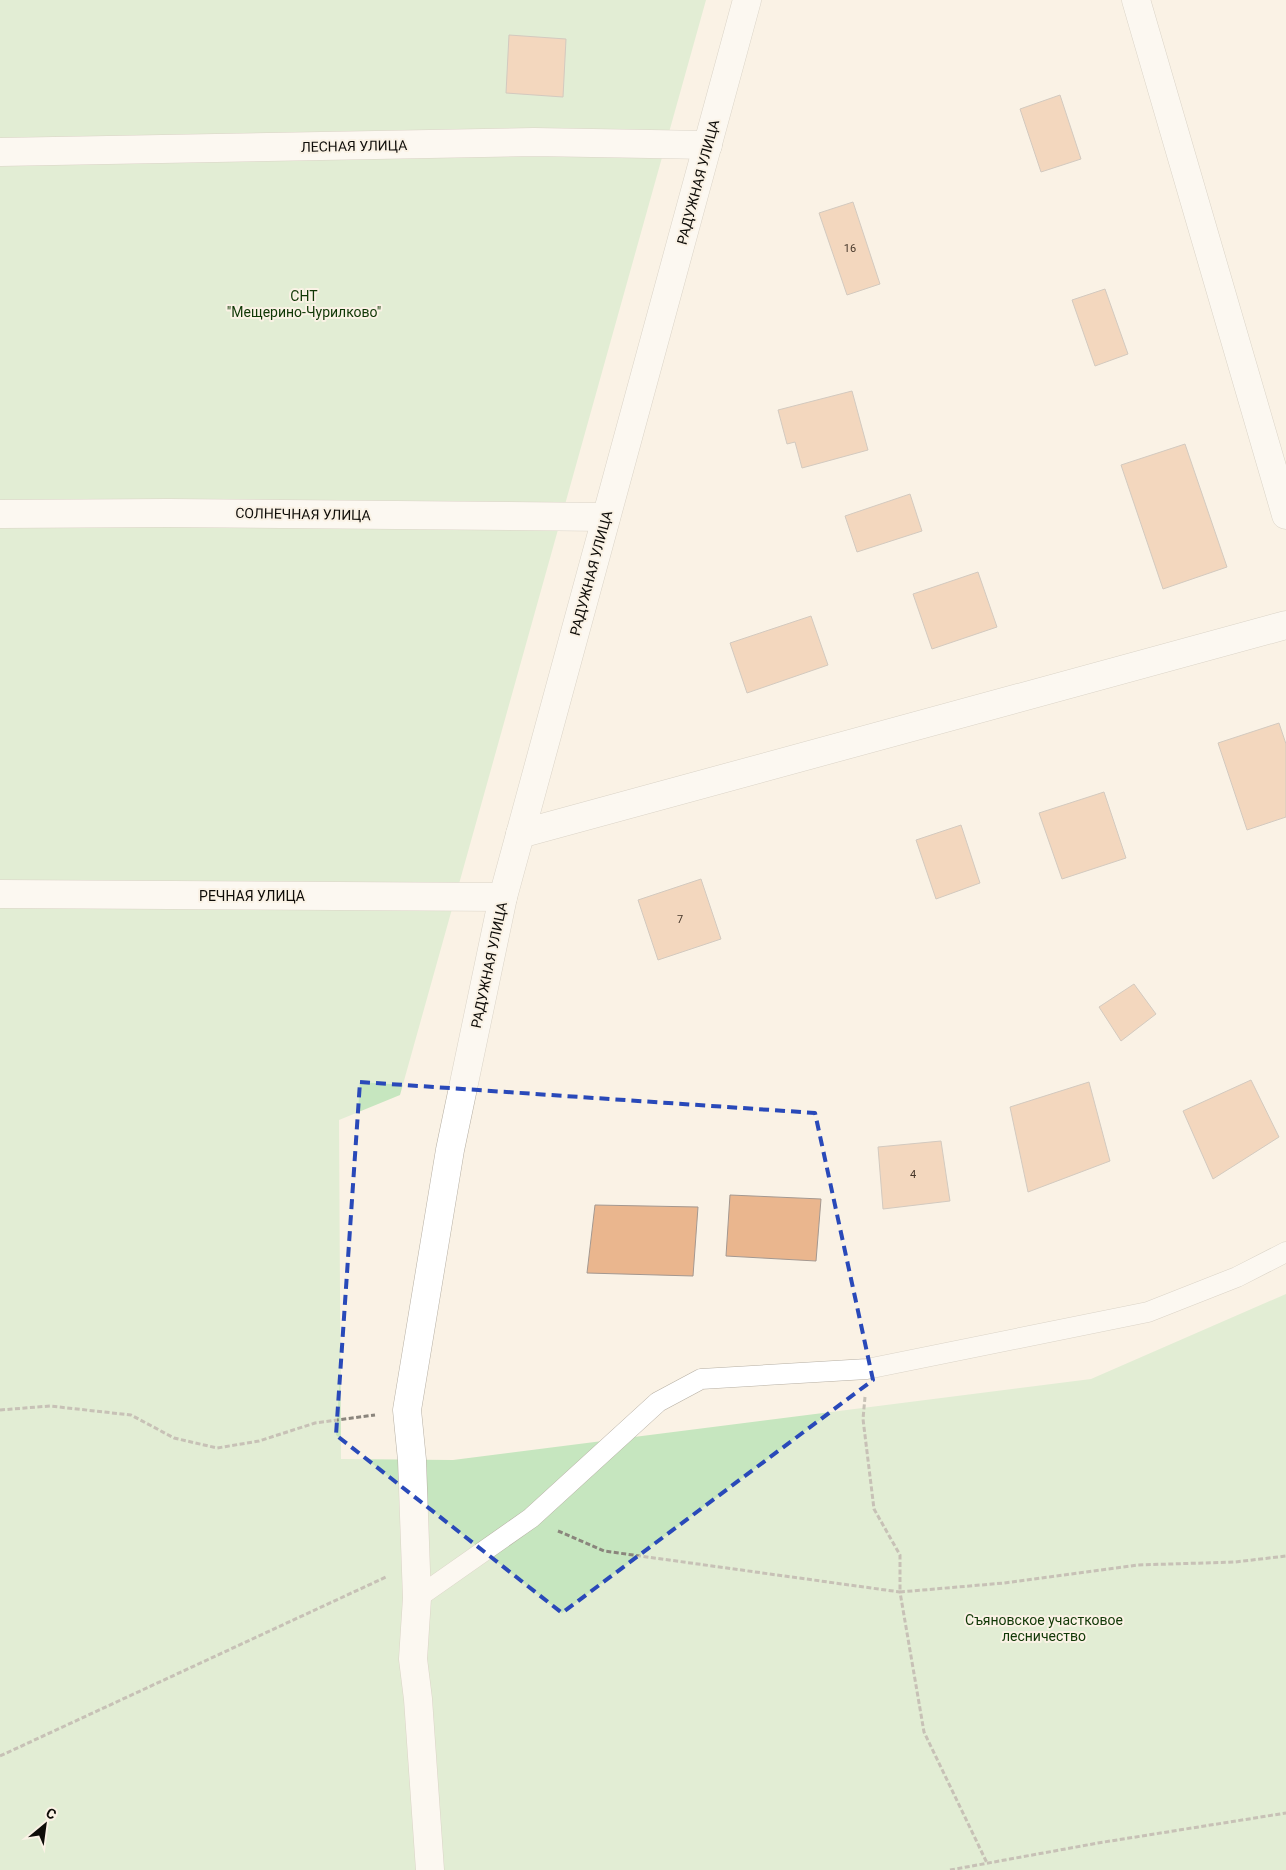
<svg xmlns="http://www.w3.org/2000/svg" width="1286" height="1870" viewBox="0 0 1286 1870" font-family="Roboto,sans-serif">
<rect width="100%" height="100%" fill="#faf2e5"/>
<!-- green -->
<path fill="#c6e6bf" d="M0,0H706L400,1095L339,1120L341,1459L453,1460L1091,1379L1286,1294V1870H0Z"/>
<!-- building -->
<g fill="#eab68e" stroke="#a49890">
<path d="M509,35L566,39L563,97L506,93Z"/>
<path d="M1060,95L1081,159L1041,172L1020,109Z"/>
<path d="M853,202L880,284L847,295L819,213Z"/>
<path d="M1105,289L1128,354L1095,366L1072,300Z"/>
<path d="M852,391L868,450L802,468L795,442L787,444L778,410Z"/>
<path d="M1185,444L1227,567L1163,589L1121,465Z"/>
<path d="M910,494L922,531L857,552L845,516Z"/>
<path d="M978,572L997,627L932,649L913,594Z"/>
<path d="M811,616L828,665L747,693L730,643Z"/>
<path d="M1279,723L1286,744V817L1247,830L1218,743Z"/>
<path d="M1104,792L1126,858L1062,879L1039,813Z"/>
<path d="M961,825L980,883L936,899L916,840Z"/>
<path d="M701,879L721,939L658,960L638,900Z"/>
<path d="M1134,984L1156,1014L1121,1041L1099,1007Z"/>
<path d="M1251,1080L1279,1137L1213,1179L1183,1111Z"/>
<path d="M1089,1082L1110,1161L1028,1192L1010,1107Z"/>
<path d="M941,1141L950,1201L883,1209L878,1147Z"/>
<path d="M730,1195L821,1199L816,1261L726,1256Z"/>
<path d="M595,1205L698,1207L693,1276L587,1273Z"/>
</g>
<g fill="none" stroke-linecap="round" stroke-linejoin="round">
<defs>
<path id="service" d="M417,1598L531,1518L658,1402L701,1379L867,1369L1148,1312L1237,1277L1286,1252"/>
<g id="minor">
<path d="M1136,0L1286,515"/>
<path d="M0,152L534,142L708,145"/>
<path d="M0,514L168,513L606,517"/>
<path d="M520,834L1286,625"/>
<path d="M0,894L503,897"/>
<path d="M430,1870L418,1699L413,1659L417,1598L412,1460L407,1410L450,1150L503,897L747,0"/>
</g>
</defs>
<!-- service casing -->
<use href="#service" stroke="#b6afa3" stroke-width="21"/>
<!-- minor casing -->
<use href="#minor" stroke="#b6afa3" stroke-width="29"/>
<!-- path -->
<g stroke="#8a857c" stroke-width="3" stroke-dasharray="5 2.5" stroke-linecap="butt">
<path d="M865,1397L863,1419L874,1509L900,1555V1592L1004,1583L1138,1565L1235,1562L1286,1556"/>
<path d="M0,1410L50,1406L131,1415L174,1438L217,1448L259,1441L315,1423L375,1415"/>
<path d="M558,1531L604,1551L900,1592L924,1732L987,1863"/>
<path d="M0,1756L386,1577"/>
<path d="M950,1870L1098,1843L1286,1813"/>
</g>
<!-- service -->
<use href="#service" stroke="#fff" stroke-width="20"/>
<!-- minor -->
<use href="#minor" stroke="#fff" stroke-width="28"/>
</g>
<!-- marked area -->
<path d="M0 0H1286V1870H0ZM360,1082L815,1113L873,1380L562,1613L336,1435Z" fill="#faf2e5" fill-opacity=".55" fill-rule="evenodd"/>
<path fill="none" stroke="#2949b9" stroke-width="4" stroke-dasharray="10 6" stroke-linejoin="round" d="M360,1082L815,1113L873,1380L562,1613L336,1435Z"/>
<g text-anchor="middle" stroke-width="4" stroke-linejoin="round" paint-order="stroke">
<!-- number labels -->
<g font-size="11" fill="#46372a">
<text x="850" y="252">16</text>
<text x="680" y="923">7</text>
<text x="913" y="1178">4</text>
</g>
<!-- street labels -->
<g font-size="14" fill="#0f0d09" stroke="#faf2e5">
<text transform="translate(354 146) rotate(-1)" y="5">ЛЕСНАЯ УЛИЦА</text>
<text transform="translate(698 182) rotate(-75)" y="5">РАДУЖНАЯ УЛИЦА</text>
<text transform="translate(303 514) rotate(1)" y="5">СОЛНЕЧНАЯ УЛИЦА</text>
<text transform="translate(591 573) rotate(-75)" y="5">РАДУЖНАЯ УЛИЦА</text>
<text x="252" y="901">РЕЧНАЯ УЛИЦА</text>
<text transform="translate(489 965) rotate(-78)" y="5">РАДУЖНАЯ УЛИЦА</text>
</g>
<!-- park labels -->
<g font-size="14" fill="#103806" stroke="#faf2e5">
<text x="304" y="301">СНТ<tspan x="304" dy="16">"Мещерино-Чурилково"</tspan></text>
<text x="1044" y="1625">Съяновское участковое<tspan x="1044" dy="16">лесничество</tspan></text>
</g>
</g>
<!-- north arrow -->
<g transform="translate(45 1825) rotate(29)" stroke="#faf2e5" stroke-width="4" paint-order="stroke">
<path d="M0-4L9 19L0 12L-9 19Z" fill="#0f0d09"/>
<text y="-8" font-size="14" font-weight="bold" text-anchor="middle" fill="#0f0d09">С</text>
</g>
</svg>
